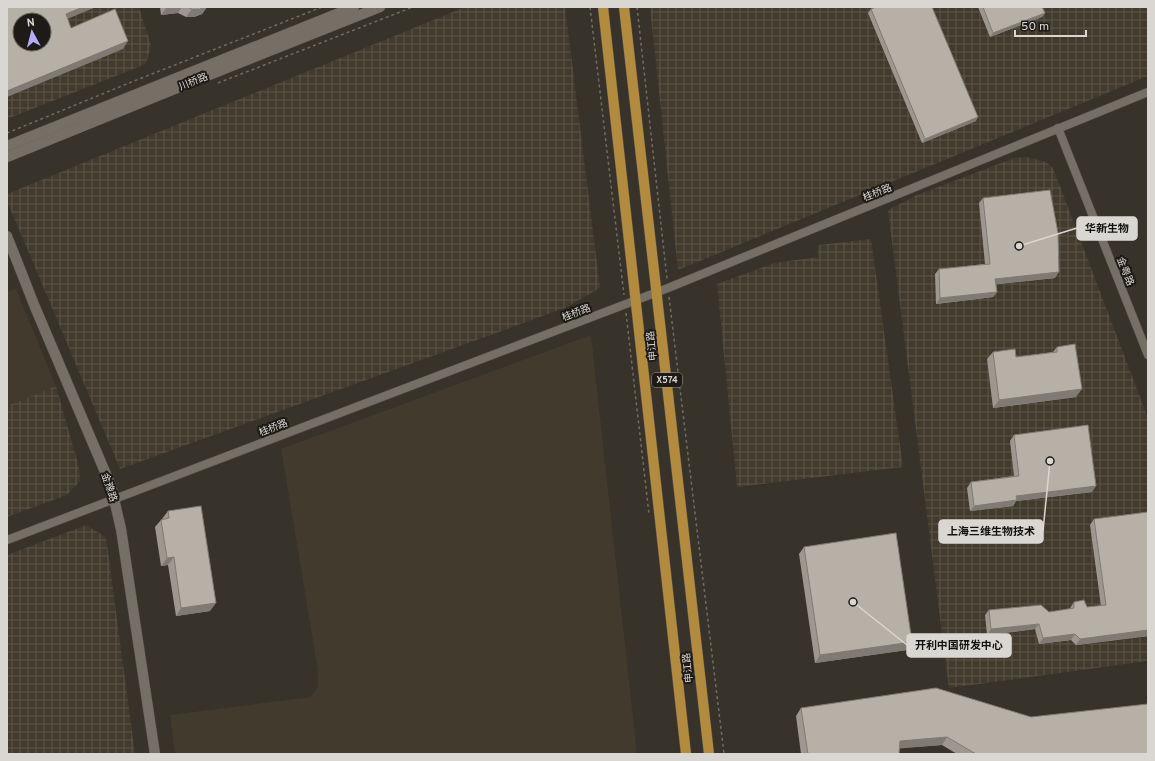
<svg xmlns="http://www.w3.org/2000/svg" width="1155" height="761" viewBox="0 0 1155 761" font-family="Overpass,'Noto Sans SC',sans-serif">
<defs>
<pattern id="industrial-grid" width="8" height="8" patternUnits="userSpaceOnUse"><rect width="8" height="8" fill="#423a2c"/><path d="M0 4h8M4 0v8" fill="none" stroke="#5d564a"/></pattern>
</defs>
<rect width="100%" height="100%" fill="#37322a"/>
<!-- built -->
<g fill="#423a2c">
<path d="M16,289L56,386L7,406V292Z"/>
<path d="M591,335L637,754H175L170,715L310,697L318,687V671L281,449Z"/>
</g>
<!-- industrial -->
<g fill="url(#industrial-grid)" fill-rule="evenodd">
<path d="M7,7H139L151,45L146,64L7,119ZM20,20H44V44H20Z"/>
<path d="M465,7H565L600,288L565,308L120,469L7,201V194Z"/>
<path d="M650,7H1148V76L678,270Z"/>
<path d="M1027,157L1046,162L1053,168L1148,418V661L949,688L888,210L917,195L1014,158Z"/>
<path d="M871,239L903,467L737,487L717,284L774,263L818,257V245Z"/>
<path d="M56,386L79,467L80,481L67,495L7,517V406Z"/>
<path d="M86,525L106,537L135,754H7V555Z"/>
</g>
<g fill="none" stroke-linecap="round" stroke-linejoin="round">
<defs>
<g id="minor">
<path d="M1058,128L1148,355"/>
<path d="M7,540L668,288L1148,92"/>
</g>
<g id="tertiary">
<path d="M7,146L354,7"/>
<path d="M7,157L214,73L380,7"/>
<path d="M7,236L35,307L111,486L121,529L155,754"/>
</g>
<g id="primary">
<path d="M603,7L686,754"/>
<path d="M624,7L709,754"/>
</g>
</defs>
<!-- minor casing -->
<use href="#minor" stroke="#534f48" stroke-width="9"/>
<!-- tertiary casing -->
<use href="#tertiary" stroke="#534f48" stroke-width="11"/>
<!-- primary casing -->
<use href="#primary" stroke="#534f48" stroke-width="11"/>
<!-- path -->
<g stroke="#706c65" stroke-width="1.5" stroke-dasharray="3 3" stroke-linecap="butt">
<path d="M590,7L624,295"/>
<path d="M637,7L667,279"/>
<path d="M218,83L413,7"/>
<path d="M7,133L129,83L322,7"/>
<path d="M669,297L724,754"/>
<path d="M626,313L649,514"/>
</g>
<!-- minor -->
<use href="#minor" stroke="#756f66" stroke-width="8"/>
<!-- tertiary -->
<use href="#tertiary" stroke="#756f66" stroke-width="10"/>
<!-- primary -->
<use href="#primary" stroke="#b28b3f" stroke-width="10"/>
</g>
<!-- wall -->
<g fill="#9d978f">
<path d="M160,7H207L202,14L194,17H186L178,13L161,15Z"/>
<path d="M978,7H1042L1045,13L1042,17L990,37Z"/>
<path d="M871,9L976,121L922,143L868,13Z"/>
<path d="M983,198L1055,278L996,284L997,292L993,297L936,304L935,274L939,269L985,264L979,203Z"/>
<path d="M1057,347L1076,397L993,408L987,359L993,352L1016,357L1053,352Z"/>
<path d="M1014,435L1092,492L1016,501L1013,506L970,511L967,488L971,482L1014,476L1010,441Z"/>
<path d="M168,511L210,611L176,616L168,565L161,566L155,527L161,520L162,519Z"/>
<path d="M1094,519L1148,636L1076,645L1071,640L1039,644L1035,629L987,635L985,615L989,610L1049,612L1070,609V608L1074,602L1087,607L1101,606L1090,525Z"/>
<path d="M804,547L907,650L815,663L799,554Z"/>
<path d="M801,708L1148,754H957L942,745L899,748V754H900H801L796,716Z"/>
</g>
<!-- shaded-wall -->
<g fill="#7f7b74">
<path d="M83,7H96L60,22L66,14Z"/>
<path d="M167,7H182L178,13L161,15Z"/>
<path d="M205,7H207L202,14L194,17H186L192,9Z"/>
<path d="M1045,13L1042,17L990,37L993,33Z"/>
<path d="M128,41L123,49L7,97V91Z"/>
<path d="M978,117L976,121L922,143L925,139Z"/>
<path d="M1059,272L1055,278L991,285L995,279Z"/>
<path d="M997,292L993,297L936,304L940,298Z"/>
<path d="M1082,389L1076,397L993,408L999,400Z"/>
<path d="M1096,486L1092,492L1016,501L1013,506L970,511L974,506L1016,496Z"/>
<path d="M174,557L168,565L161,566L167,558Z"/>
<path d="M216,603L210,611L176,616L181,608Z"/>
<path d="M1039,624L1035,629L987,635L991,629Z"/>
<path d="M1148,630V636L1076,645L1080,639Z"/>
<path d="M1075,634L1071,640L1039,644L1043,638Z"/>
<path d="M912,642L907,650L815,663L820,655Z"/>
<path d="M947,737L942,745L894,749L900,741Z"/>
</g>
<!-- building -->
<g fill="#b6b0a6" stroke="#7f7b74" fill-rule="evenodd">
<path d="M7,7H83L66,14L71,28L115,9L128,41L7,91ZM20,20H44V44H20Z"/>
<path d="M187,7H205L200,9H192Z"/>
<path d="M876,7H932L978,117L925,139L871,9Z"/>
<path d="M983,7H1042L1045,13L993,33Z"/>
<path d="M1050,190L1058,233L1059,272L995,279L997,292L940,298L939,269L990,264L983,198Z"/>
<path d="M1075,344L1082,389L999,400L993,352L1015,349L1016,357L1057,352V347Z"/>
<path d="M1088,425L1096,486L1016,496L1017,500L974,506L971,482L1019,476L1014,435Z"/>
<path d="M201,506L216,603L181,608L174,557L167,558L161,520L169,518L168,511Z"/>
<path d="M1148,512V630L1080,639L1075,634L1043,638L1039,624L991,629L989,610L1041,605L1049,612L1074,608V602L1084,600L1087,607L1106,605L1094,519Z"/>
<path d="M896,533L912,642L820,655L804,547Z"/>
<path d="M936,688L1031,717L1148,704V754H976L947,737L900,741L899,754H900H808L801,708Z"/>
</g>
<g text-anchor="middle" stroke-width="4" stroke-linejoin="round" paint-order="stroke">
<!-- shield labels -->
<rect fill="#1d1a17" stroke="#a19e9a" stroke-width="1" x="652" y="373" width="30" height="14" rx="3"/>
<g font-size="9" font-weight="bold" fill="#dad7d2">
<text x="667" y="383">X574</text>
</g>
<!-- street labels -->
<g font-size="10" fill="#dad7d2" stroke="#1d1a17">
<text transform="translate(193 81) rotate(-22)" y="4">川桥路</text>
<text transform="translate(877 192) rotate(-22)" y="4">桂桥路</text>
<text transform="translate(1126 271) rotate(68)" y="4">金粤路</text>
<text transform="translate(576 312) rotate(-21)" y="4">桂桥路</text>
<text transform="translate(651 346) rotate(-96)" y="4">申江路</text>
<text transform="translate(273 427) rotate(-21)" y="4">桂桥路</text>
<text transform="translate(110 487) rotate(72)" y="4">金豫路</text>
<text transform="translate(687 668) rotate(-96)" y="4">申江路</text>
</g>
</g>
<!-- callouts -->
<path fill="none" stroke="#dad7d2" stroke-width="1.5" d="M1019 246L1077 228M1050 461L1043 531M853 602L907 645"/>
<g fill="#dad7d2" stroke="#1d1a17" stroke-width="1.5">
<circle cx="1019" cy="246" r="4"/>
<circle cx="1050" cy="461" r="4"/>
<circle cx="853" cy="602" r="4"/>
</g>
<g fill="#dad7d2" stroke="#dad7d2" stroke-width="1.5">
<rect x="1077" y="217" width="60" height="23" rx="4"/>
<rect x="939" y="520" width="104" height="23" rx="4"/>
<rect x="907" y="634" width="104" height="23" rx="4"/>
</g>
<g font-size="11" text-anchor="middle" font-weight="bold" fill="#111">
<text x="1107" y="232">华新生物</text>
<text x="991" y="535">上海三维生物技术</text>
<text x="959" y="649">开利中国研发中心</text>
</g>
<!-- border -->
<rect width="1155" height="761" fill="none" stroke="#dad7d2" stroke-width="16"/>
<!-- north arrow -->
<g transform="translate(32 32) rotate(353)"><circle r="19" fill="#1d1a17" stroke="#696662"/>
<path d="M0-3L7 15L0 10L-7 15Z" fill="#b4acf9"/>
<text y="-6" font-size="11" font-weight="bold" text-anchor="middle" fill="#dad7d2">N</text>
</g>
<!-- scale -->
<path d="M1015 30v6h71v-6" fill="none" stroke="#dad7d2" stroke-width="2"/>
<text x="1021" y="30" font-size="12" fill="#dad7d2" stroke="#1d1a17" stroke-width="3" paint-order="stroke">50 m</text>
</svg>
